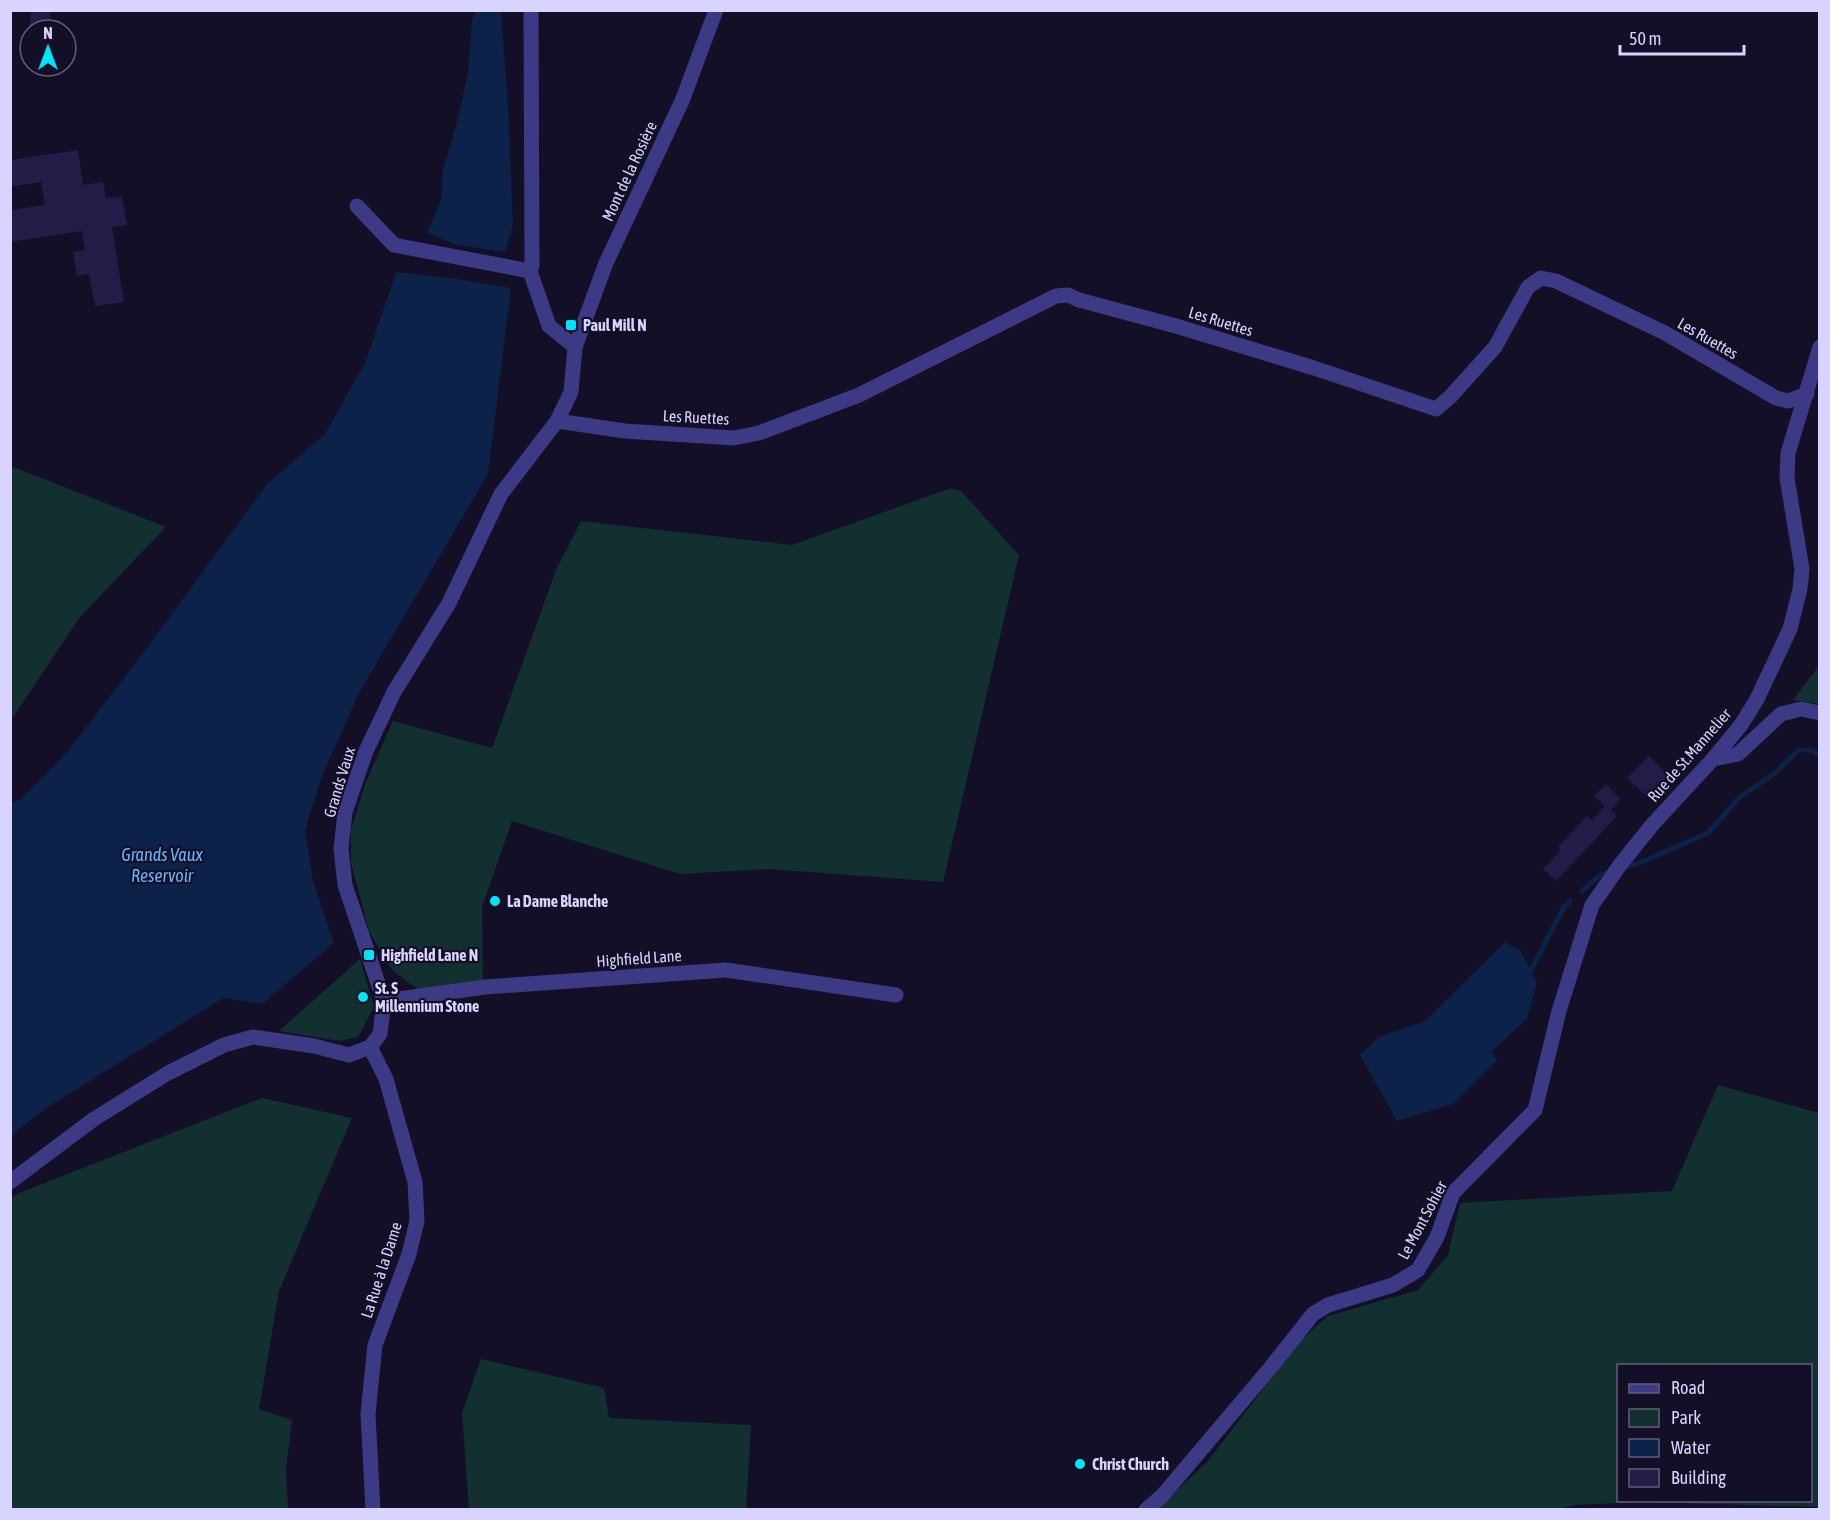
<svg xmlns="http://www.w3.org/2000/svg" width="1830" height="1520" viewBox="0 0 1830 1520" font-family="'Asap Condensed',sans-serif">
<rect width="100%" height="100%" fill="#130f26"/>
<g fill="#12302f" fill-rule="evenodd">
<polygon points="11,466 166,527 80,617 11,720"/>
<polygon points="951,488 962,492 1019,555 943,882 769,869 680,874 512,821 482,907 483,980 417,989 392,970 369,931 351,863 351,829 366,782 393,721 492,748 556,570 581,521 792,545"/>
<polygon points="1819,666 1819,704 1793,700"/>
<polygon points="360,959 374,1007 358,1037 340,1041 279,1031"/>
<path d="M1718,1085l101,28v394l-175,-5 -68,3 -23,5h-397l52,-49 92,-120 28,-25 90,-26 30,-35 12,-52 212,-12zM1618,1366h192v134h-192z"/>
<polygon points="262,1098 352,1118 279,1291 259,1409 292,1420 286,1469 288,1509 11,1509 11,1198 19,1193"/>
<polygon points="481,1359 604,1388 609,1418 751,1425 746,1509 469,1509 462,1413"/>
</g>
<g fill="#0c2248">
<polygon points="476,11 501,11 508,105 513,225 505,252 457,245 427,233 441,200 443,169 457,123 468,71 472,19"/>
<polygon points="396,272 458,279 511,288 488,474 359,693 322,776 305,830 313,881 334,943 262,1004 223,998 45,1109 11,1136 11,803 21,799 68,751 152,641 267,484 325,434 366,361"/>
<polygon points="1505,942 1520,950 1537,982 1527,1019 1491,1052 1497,1060 1453,1104 1397,1121 1360,1055 1379,1037 1425,1021"/>
</g>
<g fill="none" stroke-linecap="round" stroke-linejoin="round">
<g stroke="#0c2248" stroke-width="5">
<polyline points="1627,867 1644,861 1708,833 1739,798 1775,773 1799,750 1812,750 1820,756"/>
<polyline points="1582,891 1599,876 1610,872"/>
<polyline points="1531,970 1564,907 1570,901"/>
</g>
</g>
<g fill="#241b47">
<polygon points="31,10 51,10 49,30 29,30"/>
<polygon points="28,33 30,33 30,55 26,54"/>
<polygon points="78,150 83,185 103,182 106,198 122,196 127,225 112,227 124,302 95,306 89,274 77,276 73,252 85,250 82,231 10,242 10,210 45,205 41,182 10,187 10,160"/>
<polygon points="1649,756 1669,776 1648,798 1627,778"/>
<polygon points="1606,784 1621,799 1611,810 1617,816 1556,881 1543,869 1561,850 1558,847 1587,816 1592,820 1605,806 1594,796"/>
</g>
<g fill="none" stroke-linecap="round" stroke-linejoin="round">
<g stroke="#3d3a85" stroke-width="15">
<polyline points="357,206 394,245 530,271 549,326 575,347"/>
<polyline points="530,271 532,266 531,10"/>
<polyline points="557,421 625,431 734,438 759,433 859,395 1056,296 1068,295 1079,300 1176,326 1314,368 1436,409 1450,397 1495,347 1528,287 1541,278 1556,281 1665,333 1776,398 1788,401 1807,394"/>
<polyline points="1713,759 1738,754 1781,714 1801,709 1820,713"/>
<polyline points="384,1001 485,987 726,970 896,995"/>
<polyline points="370,1047 386,1079 415,1182 417,1221 409,1254 375,1345 368,1414 373,1510"/>
<polyline points="10,1182 94,1119 168,1073 224,1045 253,1037 314,1046 349,1055 370,1047 380,1034 384,1001 345,885 341,849 345,812 366,751 394,692 449,603 501,494 557,421 571,392 575,347 606,263 682,101 716,10"/>
<polyline points="1146,1510 1162,1496 1271,1367 1313,1314 1328,1305 1393,1285 1418,1270 1437,1237 1453,1193 1535,1110 1559,1011 1592,905 1620,865 1652,825 1713,759 1741,725 1757,699 1790,629 1800,589 1802,569 1787,478 1788,453 1820,347"/>
</g>
</g>
<g fill="#00e5ff" stroke="#130f26" stroke-width="2">
<rect x="565" y="319" width="12" height="12" rx="3"/>
<circle cx="495" cy="901" r="6"/>
<rect x="363" y="949" width="12" height="12" rx="3"/>
<circle cx="363" cy="997" r="6"/>
<circle cx="1080" cy="1464" r="6"/>
</g>
<g text-anchor="middle" stroke-width="4.5" stroke-linejoin="round" paint-order="stroke">
<g font-size="16" fill="#d9d4ff" stroke="#130f26">
<text transform="translate(629 171) rotate(-65)" y="6">Mont de la Rosière</text>
<text transform="translate(1221 321) rotate(17)" y="6">Les Ruettes</text>
<text transform="translate(1708 338) rotate(30)" y="6">Les Ruettes</text>
<text transform="translate(696 417) rotate(3)" y="6">Les Ruettes</text>
<text transform="translate(1689 755) rotate(-49)" y="6">Rue de St.Mannelier</text>
<text transform="translate(339 782) rotate(-73)" y="6">Grands Vaux</text>
<text transform="translate(639 958) rotate(-4)" y="6">Highfield Lane</text>
<text transform="translate(1422 1220) rotate(-62)" y="6">Le Mont Sohier</text>
<text transform="translate(381 1270) rotate(-72)" y="6">La Rue à la Dame</text>
</g>
<g font-size="16" font-weight="bold" fill="#d9d4ff" stroke="#130f26" text-anchor="start">
<text x="583" y="331">Paul Mill N</text>
<text x="507" y="907">La Dame Blanche</text>
<text x="381" y="961">Highfield Lane N</text>
<text x="375" y="994">St. S<tspan x="375" dy="18">Millennium Stone</tspan></text>
<text x="1092" y="1470">Christ Church</text>
</g>
<g font-size="18" font-style="italic" fill="#62b6ff" stroke="#130f26">
<text x="162" y="861">Grands Vaux<tspan x="162" dy="21">Reservoir</tspan></text>
</g>
</g>
<rect width="1830" height="1520" fill="none" stroke="#d9d4ff" stroke-width="24"/>
<rect x="1617" y="1364" width="195" height="138" fill="#130f26" stroke="#625e7d" stroke-width="1.5"/>
<rect x="1629" y="1384" width="30" height="9" fill="#3d3a85" stroke="#625e7d" stroke-width="1.5"/>
<text x="1671" y="1394" font-size="18" fill="#d9d4ff">Road</text>
<rect x="1629" y="1409" width="30" height="18" fill="#12302f" stroke="#625e7d" stroke-width="1.5"/>
<text x="1671" y="1424" font-size="18" fill="#d9d4ff">Park</text>
<rect x="1629" y="1439" width="30" height="18" fill="#0c2248" stroke="#625e7d" stroke-width="1.5"/>
<text x="1671" y="1454" font-size="18" fill="#d9d4ff">Water</text>
<rect x="1629" y="1469" width="30" height="18" fill="#241b47" stroke="#625e7d" stroke-width="1.5"/>
<text x="1671" y="1484" font-size="18" fill="#d9d4ff">Building</text>
<g transform="translate(48 48)"><circle r="28" fill="#130f26" stroke="#625e7d" stroke-width="1.5"/>
<path d="M0-4.5L10 22L0 15L-10 22Z" fill="#00e5ff"/>
<text y="-9" font-size="16" font-weight="bold" text-anchor="middle" fill="#d9d4ff">N</text>
</g>
<path d="M1620 45v9h124v-9" fill="none" stroke="#d9d4ff" stroke-width="3"/>
<text x="1629" y="45" font-size="18" fill="#d9d4ff" stroke="#130f26" stroke-width="4.5" paint-order="stroke">50 m</text>
</svg>
